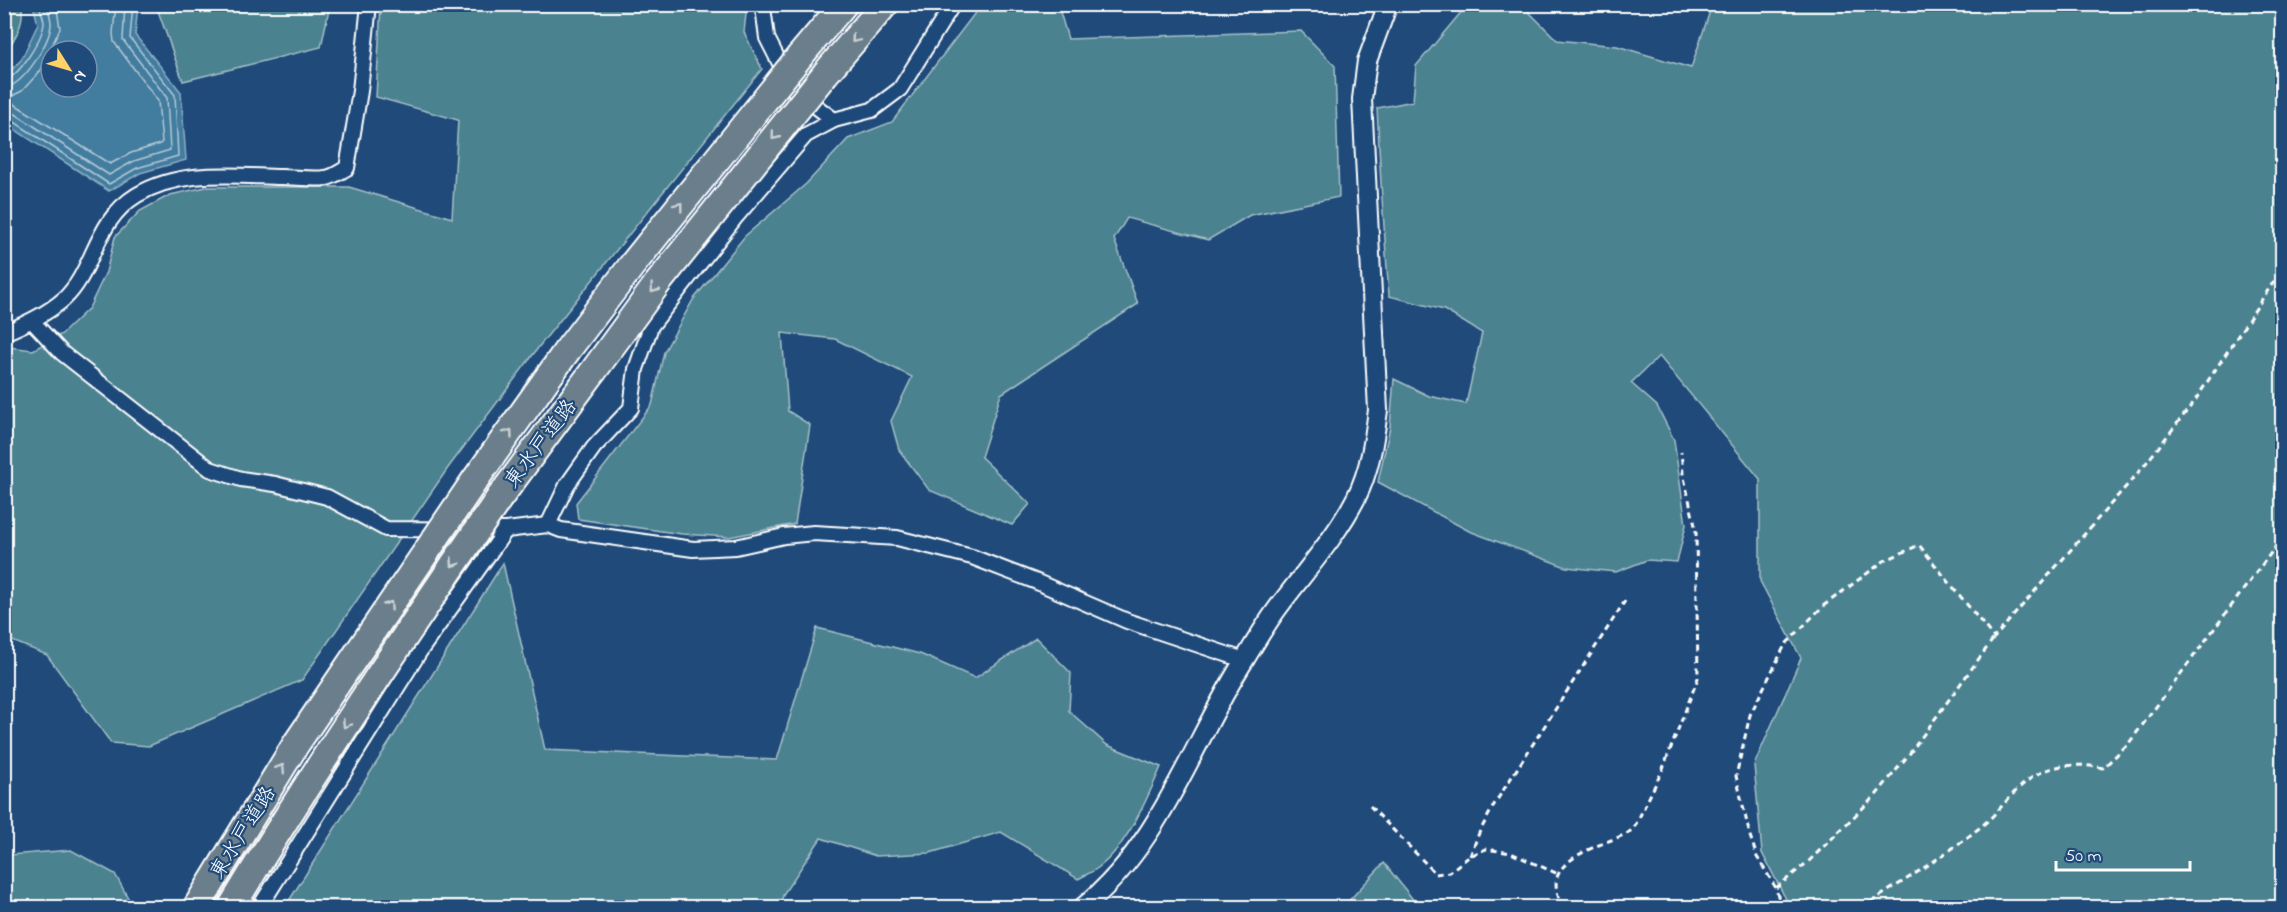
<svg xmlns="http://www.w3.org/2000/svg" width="2287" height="912" viewBox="0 0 2287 912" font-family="'Indie Flower','Klee One',sans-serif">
<rect width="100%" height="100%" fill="#1f4a7a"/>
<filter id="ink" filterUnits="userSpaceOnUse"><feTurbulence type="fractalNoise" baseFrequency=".0167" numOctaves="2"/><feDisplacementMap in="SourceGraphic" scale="12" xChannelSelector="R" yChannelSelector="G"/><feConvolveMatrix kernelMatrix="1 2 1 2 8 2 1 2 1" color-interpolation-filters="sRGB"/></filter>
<g filter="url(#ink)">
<g fill="#4c8290" stroke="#a6c0c8" stroke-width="1.5">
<path d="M5,4l17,1c2,20 -6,32 -17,48z"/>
<polygon points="1468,4 1522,5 1557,40 1617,46 1691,68 1712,5 2282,5 2282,907 1790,907 1762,853 1754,765 1801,658 1760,581 1760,479 1659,356 1631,383 1657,406 1674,440 1686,525 1677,562 1647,560 1616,572 1566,567 1469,531 1378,482 1390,427 1394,379 1429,396 1466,404 1482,333 1444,310 1389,296 1381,184 1377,108 1413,101 1416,66"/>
<polygon points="156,5 156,4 330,5 321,47 183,81"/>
<polygon points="381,5 747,5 744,32 762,69 541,344 448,468 302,680 149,746 111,743 47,655 5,638 4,348 9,347 33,350 62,334 89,308 106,272 115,237 140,211 170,195 206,187 349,187 452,218 458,120 376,97"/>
<polygon points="981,5 1058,5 1068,39 1301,31 1335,66 1339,197 1250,215 1208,240 1127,218 1114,239 1138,304 1001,394 981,457 1030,504 1012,525 929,490 899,450 891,421 912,377 835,339 782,333 788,411 810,425 795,524 729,537 682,534 578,519 576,503 652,405 664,352 693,300 745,236 806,184 848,139 892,122"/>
<path d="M503,563l42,187 232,10 40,-132 103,26 55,24 61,-40 35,35 -2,38 38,34 54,22c-14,32 -34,79 -62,100 -6,5 -14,8 -21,12l-77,-47 -71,21 -54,3 -55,-18 -37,55 -5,14h-494z"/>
<polygon points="5,845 10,855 71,850 115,874 133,907 5,907"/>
<polygon points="1384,863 1419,907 1343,907"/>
</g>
<path fill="#437b9e" stroke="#8eb0c5" stroke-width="1.5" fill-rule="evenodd" d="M33,5h105l-3,30 46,57 5,68 -46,13 -31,18 -104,-68v-47l16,-16 17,-36zM51,51h36v36h-36z"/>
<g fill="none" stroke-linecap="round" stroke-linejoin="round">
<g stroke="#b4cad8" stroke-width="1.5">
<polyline points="56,4 60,28 41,70 22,91 10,97 8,100 110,164 131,153 160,144 162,142 158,101 114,42 113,33 116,4"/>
<path d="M4,80c15,-2 39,-43 40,-57 0,-6 -4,-13 -5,-19"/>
<path d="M4,88c20,-2 47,-47 47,-64 0,-7 -3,-14 -4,-20"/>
<polyline points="4,111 14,113 109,175 134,161 170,150 167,98 123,40 125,4"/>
<polyline points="4,118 10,119 109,184 137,168 178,156 175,95 130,38 133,4"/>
</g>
<defs>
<g id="minor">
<polyline points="765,4 763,7 767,38 793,89 834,120"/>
<polyline points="32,321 62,353 210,469 241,479 275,484 327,497 386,529 506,530 548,525 561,530 693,549 736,547 784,536 814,533 897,538 972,557 1037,582 1127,621 1244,660"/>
<path d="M4,333c21,-9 43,-19 60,-34 31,-29 30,-78 73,-104 44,-26 95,-19 144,-18 14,0 31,3 45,1 7,-1 15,-7 21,-10l13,-77 9,-87"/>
<polyline points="548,525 567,485 594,447 631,408 636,369 651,326 735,218 806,135 834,120 872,110 900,89 953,4"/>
<polyline points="259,908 420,651 506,530"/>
</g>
<path id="tertiary" d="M1082,908c80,-64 110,-166 163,-249 11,-18 22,-37 35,-54 26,-35 56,-68 76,-107 14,-28 18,-57 22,-88l-16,-311 5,-38 21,-57"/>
<g id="motorway">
<polyline points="800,56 844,4"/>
<polyline points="825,74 885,4"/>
<polyline points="475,480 566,352"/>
<polyline points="500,497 592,373"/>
</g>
</defs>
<use href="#minor" stroke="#fff" stroke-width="18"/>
<use href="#tertiary" stroke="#fff" stroke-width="22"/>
<use href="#motorway" stroke="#fff" stroke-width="30"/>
<g stroke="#fff" stroke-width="3" stroke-dasharray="6 4.5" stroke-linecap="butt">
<polyline points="1370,806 1436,874 1449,872 1470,856 1486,849 1511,853 1558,874"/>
<polyline points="1470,856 1479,833 1495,803 1625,601"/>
<polyline points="1776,888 1809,861 1877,794 1910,753 1994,638"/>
<path d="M1562,908c-3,-10 -9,-23 -4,-33 8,-21 51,-33 70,-42l6,-5 28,-57 36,-93 -2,-148 -13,-57 -2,-21"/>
<polyline points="1781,908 1776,888 1757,857 1750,836 1736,776 1750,715 1785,645 1823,606 1884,561 1919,545 1994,638 2143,467 2194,402 2282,269"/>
<path d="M1862,908c41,-27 83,-52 121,-83 19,-16 34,-41 57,-52 19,-10 43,-9 63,-5l26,-25 153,-205"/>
</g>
<use href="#minor" stroke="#1f4a7a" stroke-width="14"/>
<use href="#tertiary" stroke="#1f4a7a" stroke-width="18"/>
<use href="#motorway" stroke="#6b7e8b" stroke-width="26"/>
<defs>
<g id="motorway-bridge">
<polyline points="566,352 633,264 800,56"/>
<polyline points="592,373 657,284 825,74"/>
<polyline points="196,908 296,744 475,480"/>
<path d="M231,908c85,-141 176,-276 269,-411"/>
</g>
</defs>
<use href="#motorway-bridge" stroke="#fff" stroke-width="30" stroke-linecap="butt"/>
<use href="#motorway-bridge" stroke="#6b7e8b" stroke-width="26"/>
</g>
<defs><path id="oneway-chevron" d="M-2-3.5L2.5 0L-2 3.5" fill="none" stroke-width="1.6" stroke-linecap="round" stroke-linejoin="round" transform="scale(1.5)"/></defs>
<g stroke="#cbd2d6">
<use href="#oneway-chevron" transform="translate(855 39) rotate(131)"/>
<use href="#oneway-chevron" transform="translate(775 136) rotate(129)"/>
<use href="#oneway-chevron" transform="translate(679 206) rotate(-52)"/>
<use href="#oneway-chevron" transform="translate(654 289) rotate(127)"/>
<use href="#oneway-chevron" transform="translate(509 433) rotate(-54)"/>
<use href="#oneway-chevron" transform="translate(454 563) rotate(125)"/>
<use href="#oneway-chevron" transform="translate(389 605) rotate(-56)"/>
<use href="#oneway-chevron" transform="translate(346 724) rotate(123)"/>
<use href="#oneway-chevron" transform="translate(281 768) rotate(-58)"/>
</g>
</g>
<g text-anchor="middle" stroke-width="4.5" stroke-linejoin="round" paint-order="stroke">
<g font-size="21" fill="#fff" stroke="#1f4a7a">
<text transform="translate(540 443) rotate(-53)" y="7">東水戸道路</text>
<text transform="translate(242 832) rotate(-58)" y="7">東水戸道路</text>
</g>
</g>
<rect width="2287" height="912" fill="none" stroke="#1f4a7a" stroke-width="24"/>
<rect x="12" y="12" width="2263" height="888" fill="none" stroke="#fff" stroke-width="2" filter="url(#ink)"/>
<g transform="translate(69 69) rotate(127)"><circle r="28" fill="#1f4a7a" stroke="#7992af" stroke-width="1.5"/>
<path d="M0-4.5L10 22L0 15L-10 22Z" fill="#ffd166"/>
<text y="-9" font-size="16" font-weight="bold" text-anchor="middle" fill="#ffffff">N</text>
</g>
<path d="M2056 861v9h134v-9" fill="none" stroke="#ffffff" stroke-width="3"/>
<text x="2065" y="861" font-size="18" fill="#ffffff" stroke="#1f4a7a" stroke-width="4.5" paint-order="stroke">50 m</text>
</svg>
